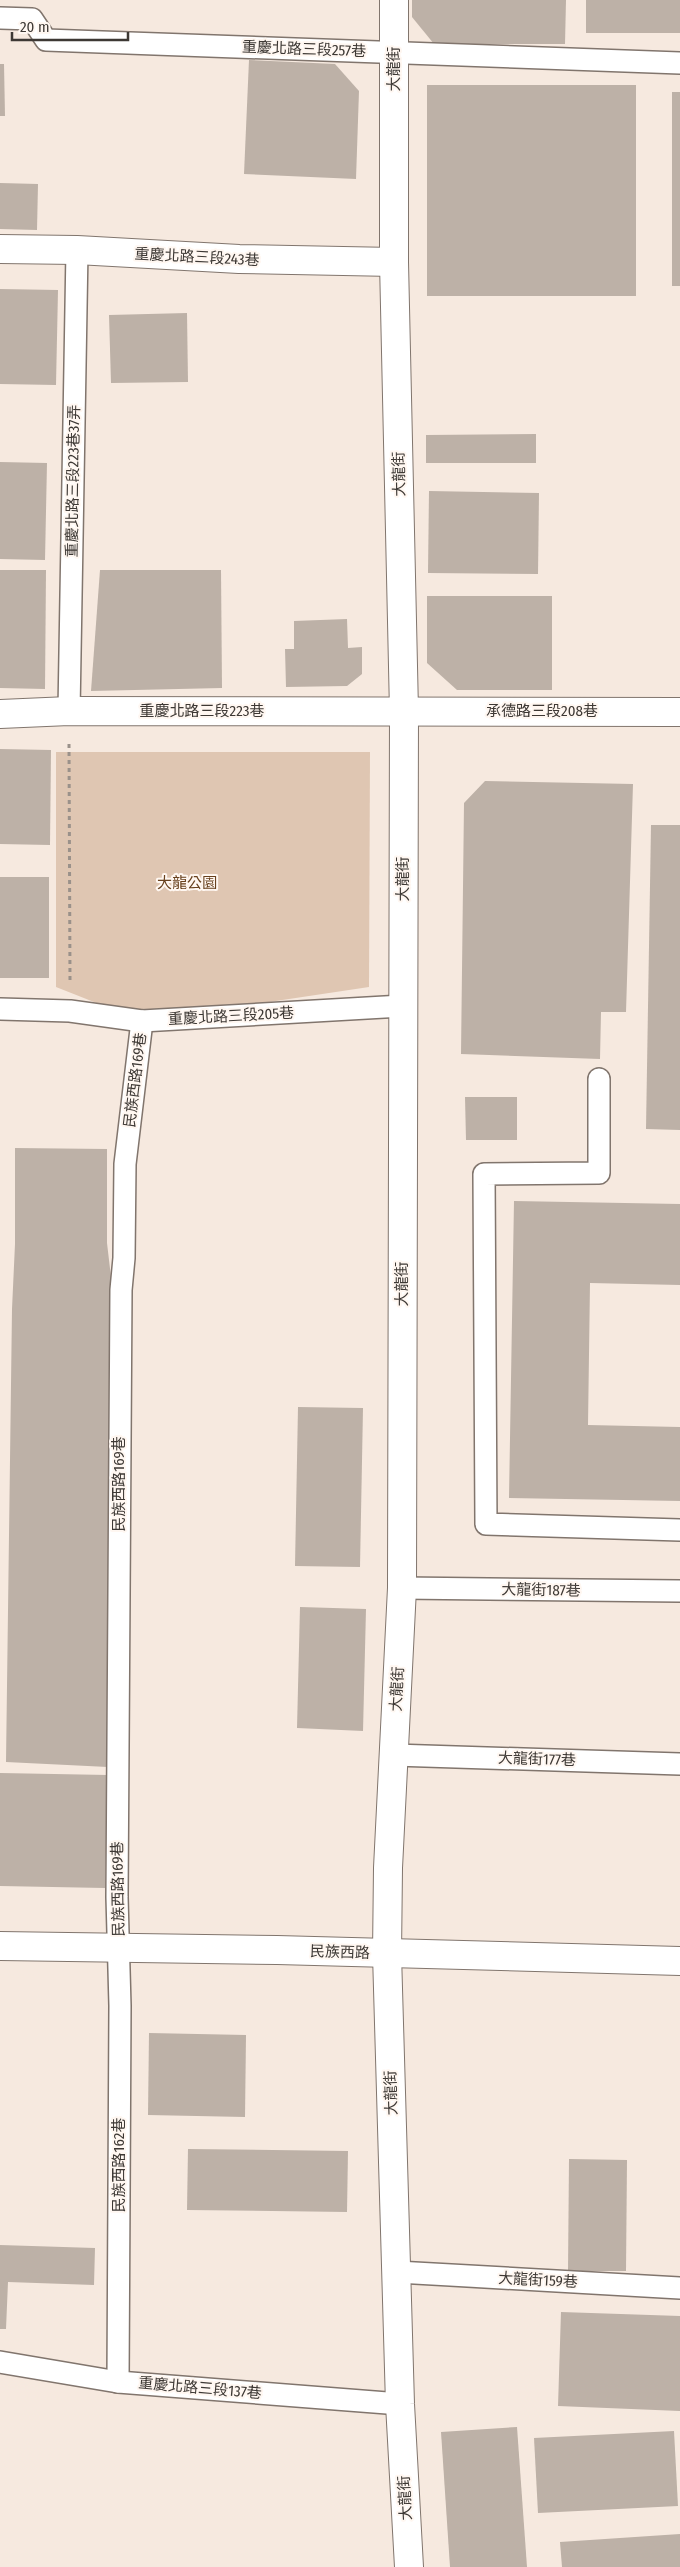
<svg xmlns="http://www.w3.org/2000/svg" width="680" height="2567" viewBox="0 0 680 2567" font-family="'Fira Sans Condensed','Noto Sans TC',sans-serif">
<rect width="100%" height="100%" fill="#f6e9df"/>
<polygon fill="#dfc6b2" points="56,752 370,752 369,987 142,1021 56,987"/>
<g fill="#bdb1a7">
<polygon points="412,0 566,0 565,44 434,44 412,17"/>
<rect x="586" y="0" width="94" height="33"/>
<polygon points="249,60 335,64 359,91 356,179 244,174"/>
<polygon points="0,64 4,64 5,116 0,116"/>
<rect x="427" y="85" width="209" height="211"/>
<rect x="672" y="92" width="8" height="194"/>
<polygon points="0,183 38,184 37,230 0,229"/>
<polygon points="0,289 58,290 56,385 0,384"/>
<polygon points="187,313 188,382 111,383 109,315"/>
<polygon points="536,434 536,463 426,463 426,435"/>
<polygon points="0,462 47,463 45,560 0,559"/>
<polygon points="429,491 539,493 538,574 428,573"/>
<polygon points="0,570 46,570 45,689 0,688"/>
<polygon points="100,570 221,570 222,688 91,691"/>
<polygon points="427,596 552,596 552,690 457,690 427,663"/>
<polygon points="347,619 348,648 362,647 362,674 347,686 286,687 285,649 294,649 294,621"/>
<polygon points="0,749 51,750 50,845 0,844"/>
<polygon points="485,781 633,784 626,1012 601,1012 600,1059 461,1054 464,803"/>
<polygon points="651,825 680,825 680,1130 646,1129"/>
<rect x="0" y="877" width="49" height="101"/>
<polygon points="465,1097 517,1097 517,1140 466,1140"/>
<polygon points="15,1148 107,1149 107,1243 115,1311 108,1767 6,1762 12,1309 15,1244"/>
<polygon points="514,1201 680,1204 680,1285 590,1283 588,1425 680,1427 680,1501 509,1498"/>
<polygon points="298,1407 363,1408 360,1567 295,1566"/>
<polygon points="300,1607 366,1609 363,1731 297,1728"/>
<polygon points="0,1773 108,1775 105,1888 0,1886"/>
<polygon points="149,2033 246,2035 245,2117 148,2115"/>
<polygon points="188,2149 348,2151 347,2212 187,2210"/>
<polygon points="569,2159 627,2160 626,2271 568,2271"/>
<polygon points="0,2245 95,2248 94,2285 8,2282 6,2329 0,2329"/>
<polygon points="561,2312 680,2316 680,2411 558,2406"/>
<polygon points="517,2427 527,2567 450,2567 441,2432"/>
<polygon points="674,2431 678,2506 538,2513 534,2438"/>
<polygon points="680,2534 680,2567 562,2567 560,2542"/>
</g>
<g fill="none" stroke-linecap="round" stroke-linejoin="round">
<defs>
<g id="lane">
<polyline points="0,18 32,19 46,40 680,63"/>
<polyline points="69,711 77,250"/>
<polyline points="0,1009 70,1011 142,1021 402,1006"/>
<polyline points="599,1079 599,1173 484,1174 486,1524 680,1530"/>
<polyline points="402,1588 680,1591"/>
<polyline points="394,1755 680,1764"/>
<polyline points="397,2272 680,2288"/>
<polyline points="0,2362 118,2382 400,2404"/>
<polyline points="118,2382 120,2006 117,1897 121,1290 124,1258 125,1164 142,1021"/>
</g>
<g id="street">
<polyline points="394,0 394,262 404,711 402,1588 388,1868 387,1954 400,2404 409,2567"/>
<polyline points="0,249 77,250 239,259 394,262"/>
<polyline points="0,714 69,711 680,712"/>
</g>
<polyline id="secondary" points="0,1946 277,1950 680,1961"/>
</defs>
<use href="#lane" stroke="#81756d" stroke-width="24"/>
<use href="#street" stroke="#81756d" stroke-width="30"/>
<use href="#secondary" stroke="#81756d" stroke-width="30"/>
<polyline stroke="#9a918a" stroke-width="3" stroke-dasharray="4 4" stroke-linecap="butt" points="69,744 70,980"/>
<use href="#lane" stroke="#fff" stroke-width="21"/>
<use href="#street" stroke="#fff" stroke-width="28"/>
<use href="#secondary" stroke="#fff" stroke-width="28"/>
</g>
<g text-anchor="middle" stroke-width="4" stroke-linejoin="round" paint-order="stroke">
<g font-size="15" fill="#3d3834" stroke="#fff7f1">
<text transform="translate(304 49) rotate(2)" y="5">重慶北路三段257巷</text>
<text transform="translate(394 69) rotate(-90)" y="5">大龍街</text>
<text transform="translate(197 257) rotate(3)" y="5">重慶北路三段243巷</text>
<text transform="translate(399 474) rotate(-91)" y="5">大龍街</text>
<text transform="translate(73 481) rotate(-89)" y="5">重慶北路三段223巷37弄</text>
<text x="202" y="716">重慶北路三段223巷</text>
<text x="542" y="716">承德路三段208巷</text>
<text transform="translate(403 879) rotate(-90)" y="5">大龍街</text>
<text transform="translate(231 1016) rotate(-3)" y="5">重慶北路三段205巷</text>
<text transform="translate(135 1080) rotate(-83)" y="5">民族西路169巷</text>
<text transform="translate(402 1284) rotate(-90)" y="5">大龍街</text>
<text transform="translate(119 1484) rotate(-90)" y="5">民族西路169巷</text>
<text transform="translate(541 1590) rotate(1)" y="5">大龍街187巷</text>
<text transform="translate(397 1689) rotate(-87)" y="5">大龍街</text>
<text transform="translate(537 1759) rotate(2)" y="5">大龍街177巷</text>
<text transform="translate(118 1889) rotate(-91)" y="5">民族西路169巷</text>
<text transform="translate(340 1952) rotate(2)" y="5">民族西路</text>
<text transform="translate(391 2093) rotate(-92)" y="5">大龍街</text>
<text transform="translate(119 2165) rotate(-90)" y="5">民族西路162巷</text>
<text transform="translate(538 2280) rotate(3)" y="5">大龍街159巷</text>
<text transform="translate(200 2388) rotate(5)" y="5">重慶北路三段137巷</text>
<text transform="translate(405 2498) rotate(-93)" y="5">大龍街</text>
</g>
<g font-size="15" fill="#68411e" stroke="#fff7f1">
<text x="187" y="888">大龍公園</text>
</g>
</g>
<path d="M12 32v8h116v-8" fill="none" stroke="#3d3834" stroke-width="2.5"/>
<text x="20" y="32" font-size="15" fill="#3d3834" stroke="#fff7f1" stroke-width="4" paint-order="stroke">20 m</text>
</svg>
